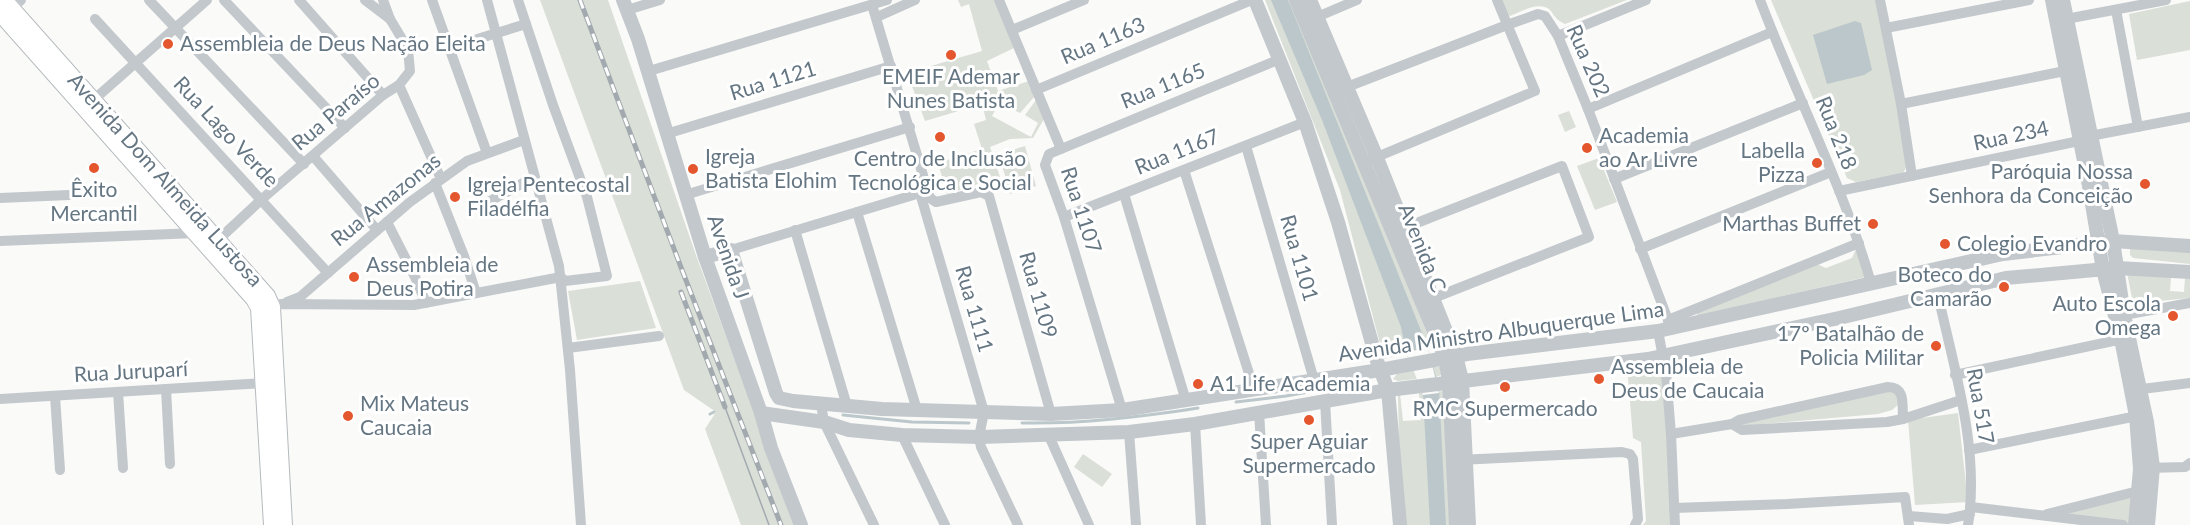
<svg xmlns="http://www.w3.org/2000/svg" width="2190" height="525" viewBox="0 0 2190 525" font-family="Lato,sans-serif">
<rect width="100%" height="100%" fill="#fafaf8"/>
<g fill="#dadfd7" fill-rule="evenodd">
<polygon points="540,0 608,0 697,258 796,525 741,525 705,429 716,412 684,390"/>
<polygon points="958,0 994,0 1014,48 987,61 998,91 1029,81 1035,96 1020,113 999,103 992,116 1031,137 1038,123 1025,115 1036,100 1044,119 1033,138 1010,139 990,147 1000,177 947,194 938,163 982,149 974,124 986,120 982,104 925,121 907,73 982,51 969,4 961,7"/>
<polygon points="1265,0 1299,0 1432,347 1384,359 1340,190"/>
<path d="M1501,0h126l-62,24c-7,-3 -10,-7 -14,-13 -10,-11 -29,0 -41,5l-3,-2z"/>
<polygon points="1771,0 1878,0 1896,88 1906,168 1903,173 1856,182 1847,178"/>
<polygon points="2190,1 2190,50 2137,60 2129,14"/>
<polygon points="1569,111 1576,127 1565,132 1558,115"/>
<polygon points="1025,146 1036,186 1010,194 999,154"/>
<polygon points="1599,158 1617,202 1595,210 1577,166"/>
<polygon points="2130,248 2190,248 2190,264 2133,258 2130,255"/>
<polygon points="1859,250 1866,277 1697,316 1697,312 1817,264 1826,268 1852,258 1855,251"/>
<path d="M2127,273l63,2v23l-40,4 -16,6zM2171,278h14l-1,14 -14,-1z"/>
<polygon points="640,281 656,328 577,340 568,291"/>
<polygon points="1659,361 1665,369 1674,525 1643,525 1646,521 1641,442 1633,438 1627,366"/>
<polygon points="1436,366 1440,367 1441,375 1436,377 1398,381 1393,379 1397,374"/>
<polygon points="1894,388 1899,404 1892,410 1878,414 1729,427"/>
<path d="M1445,391l8,134h-47l-7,-84 -1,-45 3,-3zM1419,393l2,27 -18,1 -3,-27z"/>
<polygon points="1958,413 1968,502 1915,505 1908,420"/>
<polygon points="1083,454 1112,474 1102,487 1074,467"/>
<polygon points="2133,497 2133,522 2128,524 2040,512"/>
</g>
<g fill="#bbc7cb">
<polygon points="1271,0 1288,0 1428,348 1439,388 1446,525 1430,525 1423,395 1406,352 1401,327 1322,120"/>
<polygon points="1855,21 1861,23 1872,70 1864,75 1827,84 1813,35"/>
</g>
<polygon fill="#fafaf8" points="1428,348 1439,393 1423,395 1406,352"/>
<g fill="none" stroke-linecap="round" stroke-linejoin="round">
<g stroke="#bbc7cb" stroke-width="3">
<polyline points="1236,402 1286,396 1342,386"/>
<polyline points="710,414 714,412"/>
<polyline points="843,415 912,422 969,423"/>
<path d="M1022,423c60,1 117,-6 176,-15"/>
</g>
<defs>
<g id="primary">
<polyline points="4,0 267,296 272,307 284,525"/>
<polyline points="0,13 254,299 259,308 272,525"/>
</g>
</defs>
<use href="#primary" stroke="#b5babe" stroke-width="18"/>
<g stroke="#c3c8cc" stroke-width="10">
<polyline points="149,0 304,164"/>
<polyline points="224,0 345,128"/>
<polyline points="299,0 383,95"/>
<polyline points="365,0 390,19"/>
<polyline points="383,0 390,19 408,49 410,71 399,85 441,179"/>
<polyline points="432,0 487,153"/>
<polyline points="487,0 559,266 570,370 581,525"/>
<polyline points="999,0 1061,149 1049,154 1045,165 1064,217 1122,410"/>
<path d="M1760,0c36,95 83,185 111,283"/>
<polyline points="1880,0 1901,104 1912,176"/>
<polyline points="872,5 928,192"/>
<polyline points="627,10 660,0"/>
<polyline points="2116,10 2138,127"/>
<polyline points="7,13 21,0"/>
<polyline points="877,17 915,0"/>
<polyline points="1317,17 1357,0"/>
<polyline points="95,19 328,273"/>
<polyline points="2066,19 2166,0"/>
<polyline points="1886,28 2029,0"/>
<polyline points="1012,30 1084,0"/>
<polyline points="1558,36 1646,0"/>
<polyline points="448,48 526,24"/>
<polyline points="649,71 887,0"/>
<polyline points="1347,87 1507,25 1538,14 1545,16 1558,36 1588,109 1668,320 1669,329"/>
<polyline points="1036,90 1252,0"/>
<polyline points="90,103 207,0"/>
<polyline points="1901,104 2065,71"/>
<polyline points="1588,109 1772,32"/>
<polyline points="666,134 891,66"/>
<polyline points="1246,146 1314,380"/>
<polyline points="1061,149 1280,59"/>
<polyline points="313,156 377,230"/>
<polyline points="1372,159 1535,91 1497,0"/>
<polyline points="1184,170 1254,389"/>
<polyline points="1614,179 1803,103"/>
<polyline points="435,183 464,256 476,293"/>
<polyline points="1839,191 2079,141 2090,136 2190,117"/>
<polyline points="920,193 984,412 979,437 981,447 1018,525"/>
<polyline points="1124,194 1186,401"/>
<polyline points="685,195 910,127"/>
<polyline points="0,198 69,195"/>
<polyline points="481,206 534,177"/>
<polyline points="857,212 917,410"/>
<polyline points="1064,217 1305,122"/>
<polyline points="387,222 415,277 426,303"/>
<polyline points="1400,225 1404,228 1562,166 1589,237 1426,301"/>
<polyline points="795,230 847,406"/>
<polyline points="218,240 262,199 383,95 399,85"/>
<polyline points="0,241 196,233"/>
<polyline points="1640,249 1831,172"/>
<polyline points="731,250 920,193 928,192 930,198 936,202 981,192 989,196 1051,414"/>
<path d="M1938,295c16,74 42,154 30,230"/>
<polyline points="287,302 300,297 410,202 467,161 524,140"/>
<polyline points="272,307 281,304 414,305 561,277 565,281 607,276 587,197 553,105 518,0"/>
<polyline points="2124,315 2190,303"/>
<polyline points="1668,320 1859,243"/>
<polyline points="1658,331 1666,373 1671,434 1675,525"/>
<polyline points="568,348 659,336"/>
<polyline points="1955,375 2127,338"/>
<polyline points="166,389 170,464"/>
<polyline points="2134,390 2190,383"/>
<polyline points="118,392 123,468"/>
<polyline points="55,396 60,470"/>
<polyline points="0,399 263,383"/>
<polyline points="1325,401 1332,525"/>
<polyline points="821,404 824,422 874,525"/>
<polyline points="1259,412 1266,525"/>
<polyline points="1195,424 1201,525"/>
<polyline points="1732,424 1742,430 1887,422 1903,419 1961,400"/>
<polyline points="1129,432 1136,525"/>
<path d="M1671,434l61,-10 7,-4 149,-33c18,0 14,18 15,32"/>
<polyline points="902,435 945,525"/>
<polyline points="1049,436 1089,525"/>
<polyline points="1969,450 2142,415"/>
<polyline points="1459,460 1622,452 1630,454 1633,459 1638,519 1635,525"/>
<polyline points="2147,468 2185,467 2190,463"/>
<polyline points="1971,507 2123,525"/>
<polyline points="1674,508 1787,504 1905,497 1909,525"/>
<polyline points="2047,514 2138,491"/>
<polyline points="1909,516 1947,519 1970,514"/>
</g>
<g stroke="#c3c8cc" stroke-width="14">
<polyline points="623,0 638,39 705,257 761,413 771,448 801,525"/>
<polyline points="1255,0 1305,122 1338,222 1377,361 1388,390 1400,525"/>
<polyline points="1296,0 1445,358 1449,381 1456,525"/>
<polyline points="1310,0 1377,158 1456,356 1462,380 1469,525"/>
<polyline points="2052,0 2089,186 2103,270 2121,339 2136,416 2140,469 2135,525"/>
<polyline points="2063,0 2113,241 2124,315 2147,422 2153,467 2148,525"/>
<polyline points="705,257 731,250 776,393 779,398 793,401 882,409 1051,414 1122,410 1380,370 1467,354 1658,331 2003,254 2113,241 2190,246"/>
<polyline points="761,413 824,422 849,430 902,435 979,437 1129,432 1195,424 1388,390 1648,359 1839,318 2006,278 2117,268 2190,272"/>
</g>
<use href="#primary" stroke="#fff" stroke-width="16"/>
<polyline stroke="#a2aab0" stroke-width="1.5" points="725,407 769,525"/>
<defs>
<g id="rail">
<polyline points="580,0 682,270 781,525"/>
<polyline points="681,292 725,407"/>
</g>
</defs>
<use href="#rail" stroke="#a2aab0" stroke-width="5"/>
<use href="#rail" stroke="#fff" stroke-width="3" stroke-dasharray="9" stroke-linecap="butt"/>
</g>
<g fill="#e4572e" stroke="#fff" stroke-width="2">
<circle cx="168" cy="44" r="6"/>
<circle cx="951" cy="55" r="6"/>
<circle cx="940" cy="137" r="6"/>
<circle cx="1587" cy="148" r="6"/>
<circle cx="1817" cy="163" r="6"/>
<circle cx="94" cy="168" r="6"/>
<circle cx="693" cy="169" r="6"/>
<circle cx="2145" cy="184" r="6"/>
<circle cx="455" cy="197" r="6"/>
<circle cx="1873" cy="224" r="6"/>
<circle cx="1945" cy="244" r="6"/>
<circle cx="354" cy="277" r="6"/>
<circle cx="2004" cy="287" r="6"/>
<circle cx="2173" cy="316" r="6"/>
<circle cx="1936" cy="346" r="6"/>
<circle cx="1599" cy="379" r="6"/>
<circle cx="1198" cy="384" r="6"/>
<circle cx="1505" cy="387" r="6"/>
<circle cx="348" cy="416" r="6"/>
<circle cx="1309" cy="420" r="6"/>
</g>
<g text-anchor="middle" stroke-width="6" stroke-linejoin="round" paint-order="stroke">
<g font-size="21" fill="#657683" stroke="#fff">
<text transform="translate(1103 41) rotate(-23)" y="7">Rua 1163</text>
<text transform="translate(1588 61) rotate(66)" y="7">Rua 202</text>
<text transform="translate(773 81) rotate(-17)" y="7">Rua 1121</text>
<text transform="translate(1163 86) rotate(-22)" y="7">Rua 1165</text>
<text transform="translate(336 112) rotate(-40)" y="7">Rua Paraíso</text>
<text transform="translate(226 132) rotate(47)" y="7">Rua Lago Verde</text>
<text transform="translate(1836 133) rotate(68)" y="7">Rua 218</text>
<text transform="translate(2011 136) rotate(-12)" y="7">Rua 234</text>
<text transform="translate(1177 152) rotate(-22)" y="7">Rua 1167</text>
<text transform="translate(165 180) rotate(48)" y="7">Avenida Dom Almeida Lustosa</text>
<text transform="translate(386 200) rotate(-39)" y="7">Rua Amazonas</text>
<text transform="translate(1081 210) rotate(72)" y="7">Rua 1107</text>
<text transform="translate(1422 248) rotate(68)" y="7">Avenida C</text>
<text transform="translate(728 257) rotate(71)" y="7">Avenida J</text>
<text transform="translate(1299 258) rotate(74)" y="7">Rua 1101</text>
<text transform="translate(1038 295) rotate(74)" y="7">Rua 1109</text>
<text transform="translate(974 309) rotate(74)" y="7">Rua 1111</text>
<text transform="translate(1501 332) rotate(-8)" y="7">Avenida Ministro Albuquerque Lima</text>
<text transform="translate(131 372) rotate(-3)" y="7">Rua Juruparí</text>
<text transform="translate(1980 406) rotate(80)" y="7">Rua 517</text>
</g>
<g font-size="21" fill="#657683" stroke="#fff" text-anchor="start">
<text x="180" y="51">Assembleia de Deus Nação Eleita</text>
<text x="951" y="84" text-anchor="middle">EMEIF Ademar<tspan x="951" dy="24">Nunes Batista</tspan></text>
<text x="1599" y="143">Academia<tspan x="1599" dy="24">ao Ar Livre</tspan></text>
<text x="1805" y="158" text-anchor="end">Labella<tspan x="1805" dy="24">Pizza</tspan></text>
<text x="705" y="164">Igreja<tspan x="705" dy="24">Batista Elohim</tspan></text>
<text x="940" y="166" text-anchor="middle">Centro de Inclusão<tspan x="940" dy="24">Tecnológica e Social</tspan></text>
<text x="2133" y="179" text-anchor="end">Paróquia Nossa<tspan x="2133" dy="24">Senhora da Conceição</tspan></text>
<text x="467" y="192">Igreja Pentecostal<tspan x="467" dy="24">Filadélfia</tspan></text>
<text x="94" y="197" text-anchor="middle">Êxito<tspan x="94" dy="24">Mercantil</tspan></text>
<text x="1861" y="231" text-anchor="end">Marthas Buffet</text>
<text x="1957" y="251">Colegio Evandro</text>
<text x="366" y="272">Assembleia de<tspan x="366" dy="24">Deus Potira</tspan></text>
<text x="1992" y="282" text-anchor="end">Boteco do<tspan x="1992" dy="24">Camarão</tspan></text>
<text x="2161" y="311" text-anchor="end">Auto Escola<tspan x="2161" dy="24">Omega</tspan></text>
<text x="1924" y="341" text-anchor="end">17º Batalhão de<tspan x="1924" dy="24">Policia Militar</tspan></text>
<text x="1611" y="374">Assembleia de<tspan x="1611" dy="24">Deus de Caucaia</tspan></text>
<text x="1210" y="391">A1 Life Academia</text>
<text x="360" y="411">Mix Mateus<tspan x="360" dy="24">Caucaia</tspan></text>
<text x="1505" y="416" text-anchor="middle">RMC Supermercado</text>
<text x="1309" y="449" text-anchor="middle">Super Aguiar<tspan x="1309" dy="24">Supermercado</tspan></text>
</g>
</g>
</svg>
